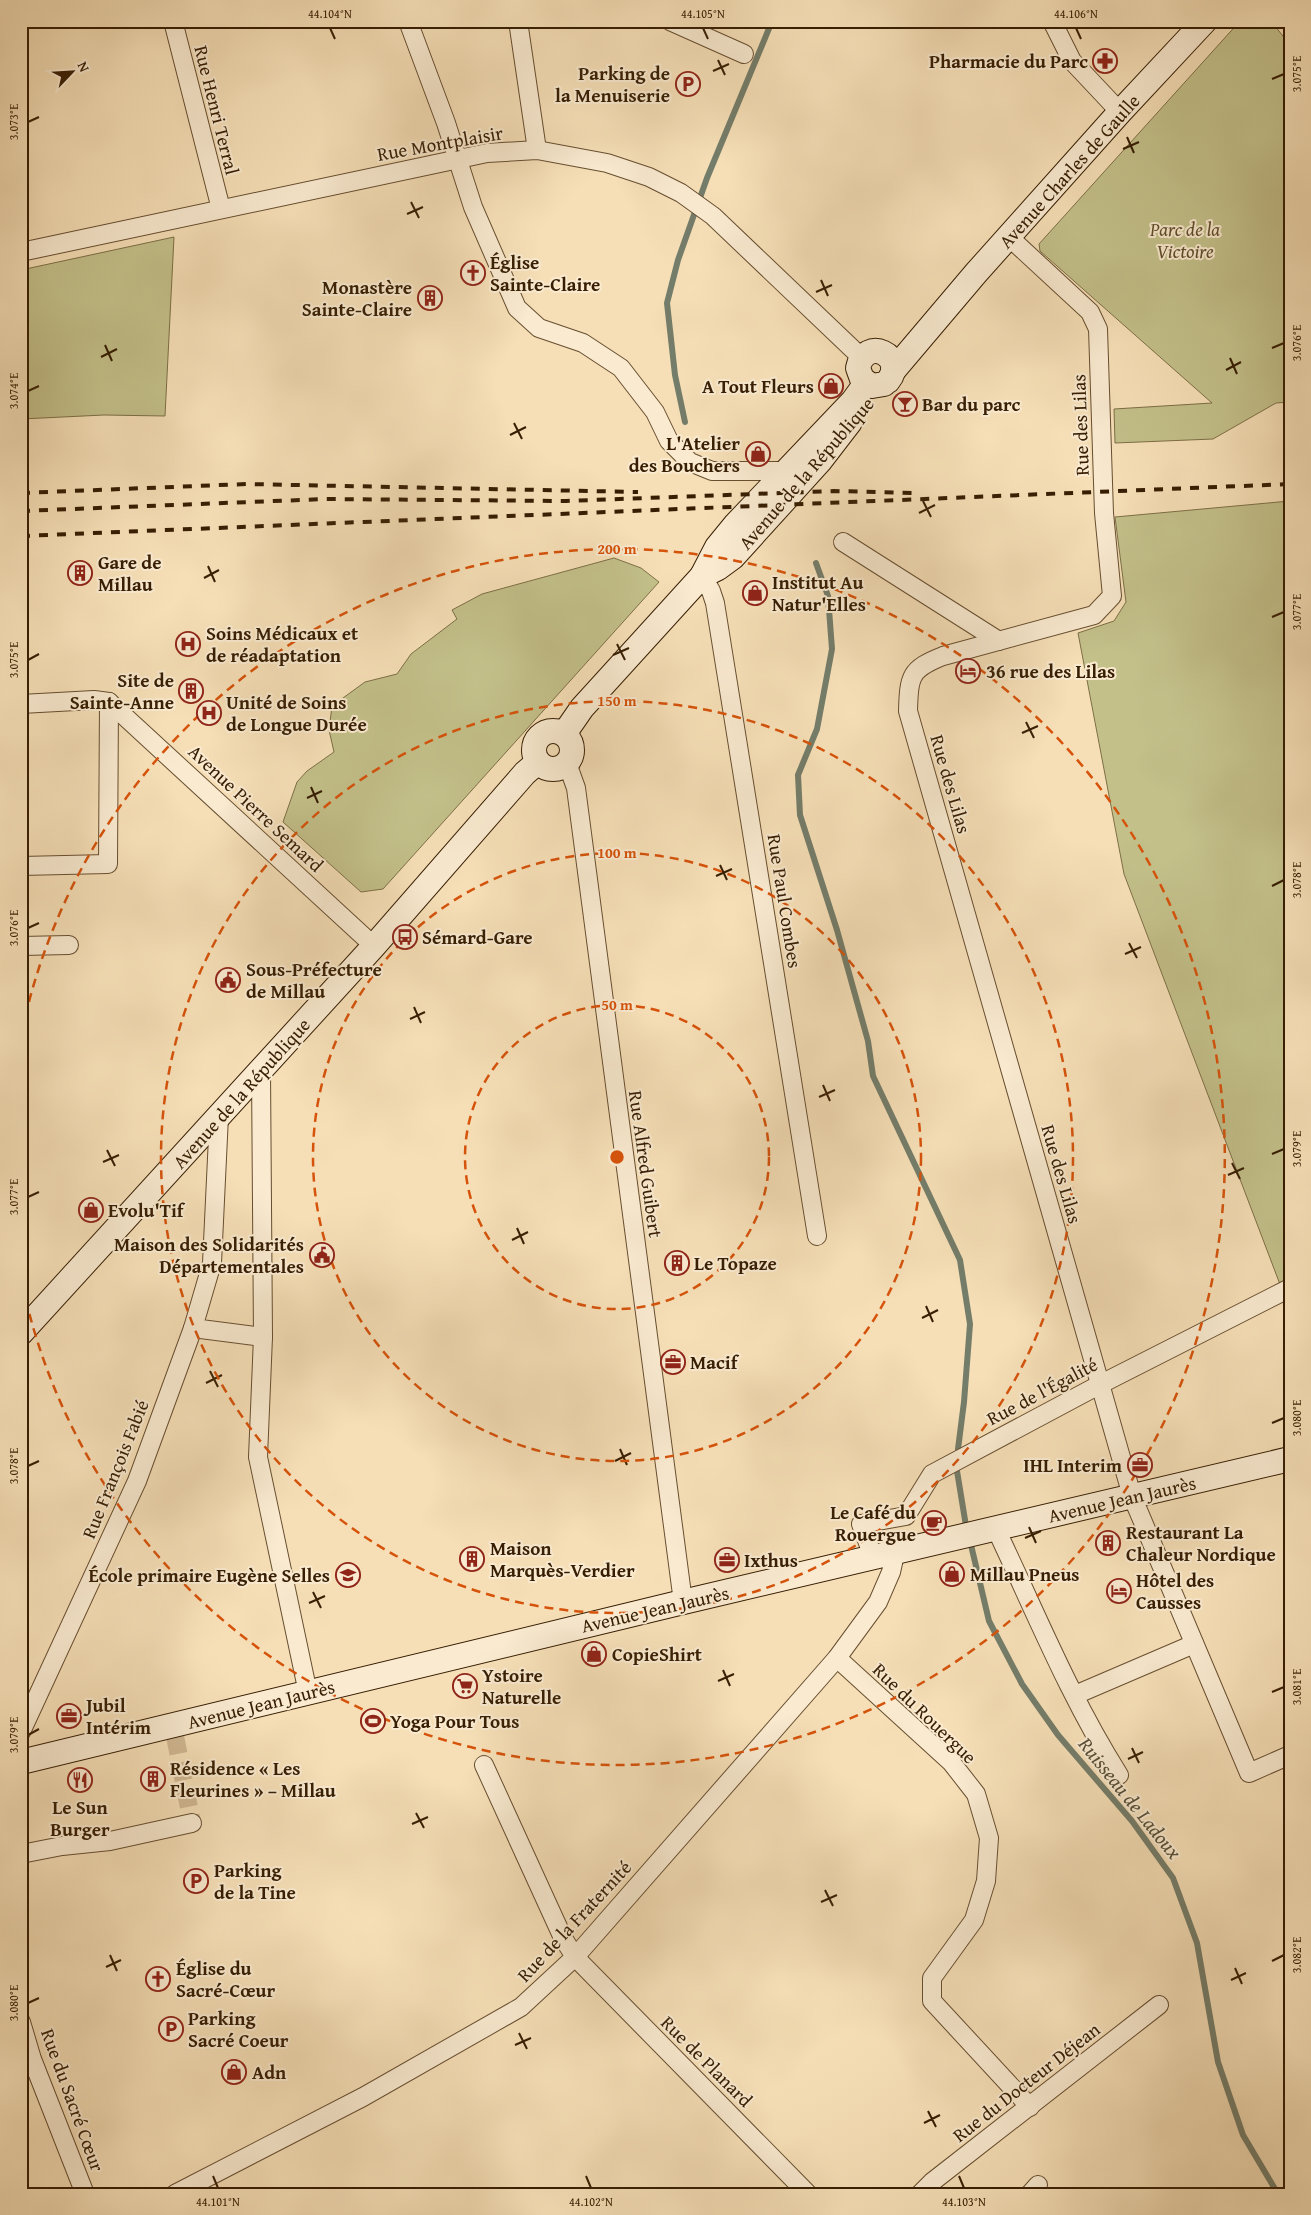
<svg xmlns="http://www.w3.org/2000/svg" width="1311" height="2215" viewBox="0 0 1311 2215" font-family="'Gentium Book Plus',serif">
<rect width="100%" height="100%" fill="#f6dfb7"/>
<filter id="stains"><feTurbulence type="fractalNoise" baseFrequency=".004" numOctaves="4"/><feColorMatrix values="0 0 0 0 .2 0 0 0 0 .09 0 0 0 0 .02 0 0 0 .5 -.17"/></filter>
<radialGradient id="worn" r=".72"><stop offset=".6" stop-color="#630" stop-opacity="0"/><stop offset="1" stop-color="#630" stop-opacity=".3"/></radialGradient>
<g fill="#c3c08a" stroke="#7d6f46">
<polygon points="1240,21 1271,21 1290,45 1290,402 1276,403 1213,439 1115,443 1114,409 1212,403 1040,251 1039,244"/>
<polygon points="174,237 165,416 104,415 21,419 21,270"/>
<polygon points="1290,501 1290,1281 1281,1287 1124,874 1078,633 1114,621 1126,602 1115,517"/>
<polygon points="614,558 641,568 659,582 383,889 361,892 283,822 297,782 307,771 334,752 329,730 332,706 365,682 397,674 411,654 457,619 452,610 482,594"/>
</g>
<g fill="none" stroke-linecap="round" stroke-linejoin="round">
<g stroke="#747d6a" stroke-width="6">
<polyline points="685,422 675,375 667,303 678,260 707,178 770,26 770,21"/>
<polyline points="816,563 828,596 832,649 817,729 798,775 800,815 837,930 868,1041 873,1076 960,1260 970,1324 964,1402 958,1449"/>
<polyline points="957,1471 966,1526"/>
<polyline points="971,1545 989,1621 1022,1684 1058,1735 1132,1821 1173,1878 1197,1943 1218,2062 1243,2135 1278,2194"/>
</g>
<polyline stroke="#d0b893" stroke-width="18" stroke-dasharray="18 9" stroke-linecap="butt" points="175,1736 192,1823"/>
<defs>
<g id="minor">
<polyline points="173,21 221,209"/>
<polyline points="408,21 446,123 473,207 517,308 539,328 583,343 621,368 655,412 669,441 690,462 712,471 785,471"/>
<polyline points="518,21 537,150"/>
<polyline points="670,21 744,54"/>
<polyline points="1052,21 1072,61 1120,112"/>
<path d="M1009,237l81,75 8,17 6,184 8,83 -18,19 -151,41c-33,13 -34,20 -35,55l224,785 117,277 41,-18"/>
<polyline points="21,252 487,153 537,150 607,163 649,177 681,193 713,216 862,358"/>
<polyline points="843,542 999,641"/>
<polyline points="702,576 711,591 715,603 817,1236"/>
<polyline points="109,702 374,946"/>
<polyline points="21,704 94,700 109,702"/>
<polyline points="567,763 576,788 683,1602"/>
<polyline points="21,866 108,864 109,702"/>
<polyline points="21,946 69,945"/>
<polyline points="261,1072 263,1337 258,1457 308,1693"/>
<polyline points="219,1116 212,1263 193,1328 263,1337"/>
<path d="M996,1529c39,82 74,169 123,246"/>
<polyline points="874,1559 861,1524 906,1516 932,1474 1099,1385 1290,1288"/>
<polyline points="837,1658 951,1762 976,1794 989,1838 986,1881 974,1920 932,1978 932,2001 1030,2107"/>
<polyline points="1075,1695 1194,1644"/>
<polyline points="21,1732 137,1481 193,1328"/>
<polyline points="484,1765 563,1938 575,1957 808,2194"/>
<polyline points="21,1854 62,1846 110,1841 192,1823"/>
<polyline points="21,2022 32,2059 85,2194"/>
<polyline points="175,2194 363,2097 521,2007 575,1957 837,1658 878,1602 891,1572 895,1554"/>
<polyline points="920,2194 932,2182 1159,2005"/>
<polyline points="1030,2194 1038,2185"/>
</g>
<g id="secondary">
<polyline points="893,371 976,273 1120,112 1205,21"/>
<path d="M884,384l-12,2 -10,-7 -4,-11c7,-33 50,-12 30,13"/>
<polyline points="702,576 718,568 733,557 820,461 850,422"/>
<circle cx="553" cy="750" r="19"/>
<polyline points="564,734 582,708 702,576 717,547 735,525 853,401 866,383"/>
<polyline points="21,1333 374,946 525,773 538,762"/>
<polyline points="21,1762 683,1602 1290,1459"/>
</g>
</defs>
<use href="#minor" stroke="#674e30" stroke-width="20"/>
<use href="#secondary" stroke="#371e03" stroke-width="26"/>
<use href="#minor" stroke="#f9ead0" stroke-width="18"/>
<use href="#secondary" stroke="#f9ead0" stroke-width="24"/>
<g stroke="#371e03" stroke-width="4" stroke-dasharray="9 9" stroke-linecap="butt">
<polyline points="21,493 247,484 638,492"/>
<polyline points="21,511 326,499 566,501 834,491 912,493"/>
<polyline points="21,536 1290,484"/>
</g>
</g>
<path fill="none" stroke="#371e03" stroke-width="2" d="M330,28l5,11M703,28l5,11M1076,28l5,11M718,60l7,15M713,71l16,-7M1272,79l12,-5M28,122l11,-5M1127,137l7,16M1123,149l16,-7M411,202l8,16M407,214l16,-7M821,280l7,16M816,292l16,-7M105,345l7,16M1272,348l12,-5M101,357l16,-8M1230,358l7,16M1226,370l15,-8M28,391l11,-5M514,423l8,16M510,435l16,-8M923,501l8,16M919,513l16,-8M208,566l7,16M204,578l15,-8M1272,617l12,-5M617,644l8,16M613,655l16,-7M28,660l11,-6M1026,722l8,16M1022,733l16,-7M311,787l7,16M307,798l15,-7M720,865l7,15M716,876l16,-7M1272,886l12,-6M28,928l11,-5M1129,943l8,15M1125,954l16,-7M414,1007l7,16M410,1019l15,-7M823,1085l7,16M819,1097l16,-7M107,1150l8,16M1272,1154l12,-5M103,1162l16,-7M1232,1163l8,16M1228,1175l16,-7M28,1197l11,-5M517,1228l7,16M512,1240l16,-8M926,1306l7,16M922,1318l16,-8M210,1371l8,16M206,1383l16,-8M1272,1423l12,-5M620,1449l7,16M615,1461l16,-8M28,1466l11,-5M1029,1527l7,16M1025,1538l16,-7M313,1592l8,16M309,1603l16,-7M723,1670l7,16M718,1681l16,-7M1272,1692l12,-5M28,1735l11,-6M1132,1748l7,15M1128,1759l15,-7M416,1813l8,15M412,1824l16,-7M825,1890l8,16M821,1902l16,-7M110,1955l7,16M1272,1961l12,-6M106,1967l15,-7M1235,1968l7,16M1231,1980l15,-7M28,2003l11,-5M519,2033l8,16M515,2045l16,-7M928,2111l8,16M924,2123l16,-8M213,2176l5,12M586,2176l5,12M959,2176l5,12"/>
<g fill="none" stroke="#d6530b" stroke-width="2.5" stroke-dasharray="9 6">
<circle cx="617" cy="1157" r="152"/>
<circle cx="617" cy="1157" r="304"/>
<circle cx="617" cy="1157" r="456"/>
<path d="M22 1031A608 608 0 1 1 22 1283"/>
</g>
<defs>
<symbol id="pharmacy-ring" viewBox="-11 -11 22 22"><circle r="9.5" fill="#f9ead0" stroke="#8f2418" stroke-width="1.5"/><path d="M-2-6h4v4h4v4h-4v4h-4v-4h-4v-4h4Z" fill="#8f2418"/></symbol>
<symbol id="parking-ring" viewBox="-11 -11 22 22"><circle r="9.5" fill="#f9ead0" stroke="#8f2418" stroke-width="1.5"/><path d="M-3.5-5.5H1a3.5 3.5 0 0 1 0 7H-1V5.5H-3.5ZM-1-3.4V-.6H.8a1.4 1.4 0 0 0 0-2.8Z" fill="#8f2418"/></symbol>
<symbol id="church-ring" viewBox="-11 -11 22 22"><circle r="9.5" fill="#f9ead0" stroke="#8f2418" stroke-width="1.5"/><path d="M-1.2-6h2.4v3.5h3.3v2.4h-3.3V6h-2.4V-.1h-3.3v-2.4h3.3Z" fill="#8f2418"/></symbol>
<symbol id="building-ring" viewBox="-11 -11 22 22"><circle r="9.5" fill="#f9ead0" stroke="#8f2418" stroke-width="1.5"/><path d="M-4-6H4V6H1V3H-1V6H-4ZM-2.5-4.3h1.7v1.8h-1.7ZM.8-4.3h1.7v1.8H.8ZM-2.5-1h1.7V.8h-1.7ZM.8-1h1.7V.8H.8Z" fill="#8f2418"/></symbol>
<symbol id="shop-ring" viewBox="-11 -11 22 22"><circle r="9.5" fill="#f9ead0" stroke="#8f2418" stroke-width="1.5"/><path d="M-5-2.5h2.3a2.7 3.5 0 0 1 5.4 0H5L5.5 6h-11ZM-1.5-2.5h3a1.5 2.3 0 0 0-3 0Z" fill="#8f2418"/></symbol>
<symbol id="bar-ring" viewBox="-11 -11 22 22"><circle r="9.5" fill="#f9ead0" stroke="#8f2418" stroke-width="1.5"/><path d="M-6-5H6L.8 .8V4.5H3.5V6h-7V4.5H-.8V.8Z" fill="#8f2418"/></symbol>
<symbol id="hospital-ring" viewBox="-11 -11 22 22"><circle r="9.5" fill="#f9ead0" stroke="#8f2418" stroke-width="1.5"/><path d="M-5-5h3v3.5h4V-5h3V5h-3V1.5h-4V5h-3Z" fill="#8f2418"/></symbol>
<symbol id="hotel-ring" viewBox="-11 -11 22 22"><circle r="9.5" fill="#f9ead0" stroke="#8f2418" stroke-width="1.5"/><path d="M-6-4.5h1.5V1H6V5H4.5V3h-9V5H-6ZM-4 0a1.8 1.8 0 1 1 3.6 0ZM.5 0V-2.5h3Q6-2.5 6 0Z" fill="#8f2418"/></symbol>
<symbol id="bus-ring" viewBox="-11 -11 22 22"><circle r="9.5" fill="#f9ead0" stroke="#8f2418" stroke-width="1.5"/><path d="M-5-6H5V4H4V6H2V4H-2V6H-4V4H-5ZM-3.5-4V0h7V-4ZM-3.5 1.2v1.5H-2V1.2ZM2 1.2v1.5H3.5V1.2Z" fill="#8f2418"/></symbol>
<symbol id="civic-ring" viewBox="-11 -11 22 22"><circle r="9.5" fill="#f9ead0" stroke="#8f2418" stroke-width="1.5"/><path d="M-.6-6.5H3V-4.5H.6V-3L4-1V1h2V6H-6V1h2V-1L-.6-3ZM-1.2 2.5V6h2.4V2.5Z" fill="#8f2418"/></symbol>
<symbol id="office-ring" viewBox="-11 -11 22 22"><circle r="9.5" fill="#f9ead0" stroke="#8f2418" stroke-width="1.5"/><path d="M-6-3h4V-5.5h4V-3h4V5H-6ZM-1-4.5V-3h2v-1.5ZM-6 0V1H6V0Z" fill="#8f2418"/></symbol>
<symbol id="cafe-ring" viewBox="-11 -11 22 22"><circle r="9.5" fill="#f9ead0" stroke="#8f2418" stroke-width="1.5"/><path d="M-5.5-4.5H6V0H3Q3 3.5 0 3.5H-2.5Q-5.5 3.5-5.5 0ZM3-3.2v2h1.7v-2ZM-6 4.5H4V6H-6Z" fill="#8f2418"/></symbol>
<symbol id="school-ring" viewBox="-11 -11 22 22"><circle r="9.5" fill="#f9ead0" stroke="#8f2418" stroke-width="1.5"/><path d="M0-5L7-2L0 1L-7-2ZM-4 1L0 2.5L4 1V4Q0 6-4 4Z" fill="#8f2418"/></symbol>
<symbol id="supermarket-ring" viewBox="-11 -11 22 22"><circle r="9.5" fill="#f9ead0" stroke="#8f2418" stroke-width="1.5"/><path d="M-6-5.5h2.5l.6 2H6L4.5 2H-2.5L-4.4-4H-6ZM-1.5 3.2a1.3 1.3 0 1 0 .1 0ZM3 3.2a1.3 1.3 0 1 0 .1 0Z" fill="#8f2418"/></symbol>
<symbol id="stadium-ring" viewBox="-11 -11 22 22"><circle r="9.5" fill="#f9ead0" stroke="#8f2418" stroke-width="1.5"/><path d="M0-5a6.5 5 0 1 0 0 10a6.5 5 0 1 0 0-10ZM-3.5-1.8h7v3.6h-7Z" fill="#8f2418"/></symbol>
<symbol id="restaurant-ring" viewBox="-11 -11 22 22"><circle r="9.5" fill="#f9ead0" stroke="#8f2418" stroke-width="1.5"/><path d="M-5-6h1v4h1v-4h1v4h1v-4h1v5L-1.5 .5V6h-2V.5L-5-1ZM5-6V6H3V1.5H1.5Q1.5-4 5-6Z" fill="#8f2418"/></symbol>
</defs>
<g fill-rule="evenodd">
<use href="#pharmacy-ring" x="1091" y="47" width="28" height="28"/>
<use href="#parking-ring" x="674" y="70" width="28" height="28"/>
<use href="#church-ring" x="459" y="259" width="28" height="28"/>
<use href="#building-ring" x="416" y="284" width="28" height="28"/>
<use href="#shop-ring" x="817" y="372" width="28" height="28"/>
<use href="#bar-ring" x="891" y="390" width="28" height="28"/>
<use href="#shop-ring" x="744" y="440" width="28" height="28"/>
<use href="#building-ring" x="66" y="559" width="28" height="28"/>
<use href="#shop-ring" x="741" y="579" width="28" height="28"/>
<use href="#hospital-ring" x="174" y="630" width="28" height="28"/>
<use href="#hotel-ring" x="954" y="657" width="28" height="28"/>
<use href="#building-ring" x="177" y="677" width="28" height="28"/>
<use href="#hospital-ring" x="195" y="699" width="28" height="28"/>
<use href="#bus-ring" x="391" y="923" width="28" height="28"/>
<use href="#civic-ring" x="214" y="966" width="28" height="28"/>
<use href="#shop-ring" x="77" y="1196" width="28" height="28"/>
<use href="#civic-ring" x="308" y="1241" width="28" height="28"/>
<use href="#building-ring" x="663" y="1249" width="28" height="28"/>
<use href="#office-ring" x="659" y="1348" width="28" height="28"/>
<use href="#office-ring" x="1126" y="1451" width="28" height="28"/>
<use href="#cafe-ring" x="920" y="1509" width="28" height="28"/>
<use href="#building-ring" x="1094" y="1529" width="28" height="28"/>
<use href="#building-ring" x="458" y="1545" width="28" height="28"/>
<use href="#office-ring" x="713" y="1546" width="28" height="28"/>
<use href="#shop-ring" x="938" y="1560" width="28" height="28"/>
<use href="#school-ring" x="334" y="1561" width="28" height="28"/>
<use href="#hotel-ring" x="1105" y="1577" width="28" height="28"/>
<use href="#shop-ring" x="580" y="1640" width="28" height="28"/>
<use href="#supermarket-ring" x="451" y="1672" width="28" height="28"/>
<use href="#office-ring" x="55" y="1702" width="28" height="28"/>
<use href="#stadium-ring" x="359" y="1707" width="28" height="28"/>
<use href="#building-ring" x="139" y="1765" width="28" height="28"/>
<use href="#restaurant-ring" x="66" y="1766" width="28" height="28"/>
<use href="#parking-ring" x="182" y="1867" width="28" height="28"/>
<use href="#church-ring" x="144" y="1965" width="28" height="28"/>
<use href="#parking-ring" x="157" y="2015" width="28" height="28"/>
<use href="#shop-ring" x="220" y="2058" width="28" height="28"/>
</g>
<g text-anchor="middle" stroke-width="4" stroke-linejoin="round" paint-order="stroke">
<g font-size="19" font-weight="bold" fill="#371e03" stroke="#f9ead0" text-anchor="start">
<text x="1088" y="68" text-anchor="end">Pharmacie du Parc</text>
<text x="670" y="80" text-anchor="end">Parking de<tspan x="670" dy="22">la Menuiserie</tspan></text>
<text x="490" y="269">Église<tspan x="490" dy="22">Sainte-Claire</tspan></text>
<text x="412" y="294" text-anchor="end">Monastère<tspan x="412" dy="22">Sainte-Claire</tspan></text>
<text x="814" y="393" text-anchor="end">A Tout Fleurs</text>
<text x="922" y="411">Bar du parc</text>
<text x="740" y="450" text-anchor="end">L'Atelier<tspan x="740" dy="22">des Bouchers</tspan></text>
<text x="98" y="569">Gare de<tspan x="98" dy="22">Millau</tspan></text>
<text x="772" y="589">Institut Au<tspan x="772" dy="22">Natur'Elles</tspan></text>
<text x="206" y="640">Soins Médicaux et<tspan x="206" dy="22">de réadaptation</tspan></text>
<text x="986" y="678">36 rue des Lilas</text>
<text x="174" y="687" text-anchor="end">Site de<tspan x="174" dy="22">Sainte-Anne</tspan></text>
<text x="226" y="709">Unité de Soins<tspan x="226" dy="22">de Longue Durée</tspan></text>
<text x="422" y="944">Sémard-Gare</text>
<text x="246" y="976">Sous-Préfecture<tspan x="246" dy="22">de Millau</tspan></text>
<text x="108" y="1217">Evolu'Tif</text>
<text x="304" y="1251" text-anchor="end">Maison des Solidarités<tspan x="304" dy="22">Départementales</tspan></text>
<text x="694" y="1270">Le Topaze</text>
<text x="690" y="1369">Macif</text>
<text x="1122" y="1472" text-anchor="end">IHL Interim</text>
<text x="916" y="1519" text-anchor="end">Le Café du<tspan x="916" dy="22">Rouergue</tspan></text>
<text x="1126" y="1539">Restaurant La<tspan x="1126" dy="22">Chaleur Nordique</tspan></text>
<text x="490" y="1555">Maison<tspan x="490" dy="22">Marquès-Verdier</tspan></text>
<text x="744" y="1567">Ixthus</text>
<text x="970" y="1581">Millau Pneus</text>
<text x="330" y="1582" text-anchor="end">École primaire Eugène Selles</text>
<text x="1136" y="1587">Hôtel des<tspan x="1136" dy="22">Causses</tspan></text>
<text x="612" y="1661">CopieShirt</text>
<text x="482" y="1682">Ystoire<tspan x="482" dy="22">Naturelle</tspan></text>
<text x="86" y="1712">Jubil<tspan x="86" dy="22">Intérim</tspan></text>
<text x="390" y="1728">Yoga Pour Tous</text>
<text x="170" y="1775">Résidence « Les<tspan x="170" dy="22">Fleurines » – Millau</tspan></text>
<text x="80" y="1814" text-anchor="middle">Le Sun<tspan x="80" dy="22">Burger</tspan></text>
<text x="214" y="1877">Parking<tspan x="214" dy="22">de la Tine</tspan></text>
<text x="176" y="1975">Église du<tspan x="176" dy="22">Sacré-Cœur</tspan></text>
<text x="188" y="2025">Parking<tspan x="188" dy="22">Sacré Coeur</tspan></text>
<text x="252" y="2079">Adn</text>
</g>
<g font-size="19" fill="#371e03" stroke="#f9ead0">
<text transform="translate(217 110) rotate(76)" y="7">Rue Henri Terral</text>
<text transform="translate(440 143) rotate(-10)" y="7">Rue Montplaisir</text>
<text transform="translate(1069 171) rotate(-48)" y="7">Avenue Charles de Gaulle</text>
<text transform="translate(1080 425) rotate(-92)" y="7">Rue des Lilas</text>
<text transform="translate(806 473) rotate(-49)" y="7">Avenue de la République</text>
<text transform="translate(951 784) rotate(74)" y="7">Rue des Lilas</text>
<text transform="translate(256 808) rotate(43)" y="7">Avenue Pierre Semard</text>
<text transform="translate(785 901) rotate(81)" y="7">Rue Paul Combes</text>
<text transform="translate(241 1093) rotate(-48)" y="7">Avenue de la République</text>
<text transform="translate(646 1164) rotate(82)" y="7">Rue Alfred Guibert</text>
<text transform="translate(1062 1174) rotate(74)" y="7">Rue des Lilas</text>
<text transform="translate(1042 1391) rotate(-28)" y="7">Rue de l'Égalité</text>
<text transform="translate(115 1469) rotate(-68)" y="7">Rue François Fabié</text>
<text transform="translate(1122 1499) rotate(-13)" y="7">Avenue Jean Jaurès</text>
<text transform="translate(655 1609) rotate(-13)" y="7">Avenue Jean Jaurès</text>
<text transform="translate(261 1704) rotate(-14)" y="7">Avenue Jean Jaurès</text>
<text transform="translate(925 1713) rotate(44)" y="7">Rue du Rouergue</text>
<text transform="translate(574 1921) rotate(-47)" y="7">Rue de la Fraternité</text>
<text transform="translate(707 2061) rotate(45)" y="7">Rue de Planard</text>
<text transform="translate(1026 2082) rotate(-38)" y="7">Rue du Docteur Déjean</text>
<text transform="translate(73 2100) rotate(70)" y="7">Rue du Sacré Cœur</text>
</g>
<g font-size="19" font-style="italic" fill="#614f2c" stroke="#f9ead0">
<text x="1185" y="236">Parc de la<tspan x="1185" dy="22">Victoire</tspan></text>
</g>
<g font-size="20" font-style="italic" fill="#564e36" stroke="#f9ead0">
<text transform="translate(1130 1798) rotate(51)" y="7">Ruisseau de Ladoux</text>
</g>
</g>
<circle cx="617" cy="1157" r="8" fill="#d6530b" stroke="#f9ead0" stroke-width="2.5"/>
<g font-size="15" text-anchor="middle" font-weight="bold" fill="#d6530b" stroke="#f9ead0" stroke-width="4" stroke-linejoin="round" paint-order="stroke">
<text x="617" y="554">200 m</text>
<text x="617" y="706">150 m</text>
<text x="617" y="858">100 m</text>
<text x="617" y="1010">50 m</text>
</g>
<rect width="1311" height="2215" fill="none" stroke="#f6dfb7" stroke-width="55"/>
<g transform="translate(72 72) rotate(65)" stroke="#f9ead0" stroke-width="4" paint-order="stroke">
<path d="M0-4L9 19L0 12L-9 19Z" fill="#371e03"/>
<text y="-8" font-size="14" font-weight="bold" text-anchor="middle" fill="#371e03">N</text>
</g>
<rect x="28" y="28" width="1256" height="2160" fill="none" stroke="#371e03" stroke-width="2"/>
<g font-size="12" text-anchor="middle" fill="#371e03">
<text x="330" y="18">44.104°N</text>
<text x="703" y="18">44.105°N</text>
<text x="1076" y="18">44.106°N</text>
<text transform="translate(1297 74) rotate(-90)" y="4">3.075°E</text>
<text transform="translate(14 122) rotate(-90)" y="4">3.073°E</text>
<text transform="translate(1297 343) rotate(-90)" y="4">3.076°E</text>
<text transform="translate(14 391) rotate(-90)" y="4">3.074°E</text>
<text transform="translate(1297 612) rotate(-90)" y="4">3.077°E</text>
<text transform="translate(14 660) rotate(-90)" y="4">3.075°E</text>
<text transform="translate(1297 880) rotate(-90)" y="4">3.078°E</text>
<text transform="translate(14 928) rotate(-90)" y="4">3.076°E</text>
<text transform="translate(1297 1149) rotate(-90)" y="4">3.079°E</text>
<text transform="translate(14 1197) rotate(-90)" y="4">3.077°E</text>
<text transform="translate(1297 1418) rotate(-90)" y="4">3.080°E</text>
<text transform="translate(14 1466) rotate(-90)" y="4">3.078°E</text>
<text transform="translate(1297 1687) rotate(-90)" y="4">3.081°E</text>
<text transform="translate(14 1735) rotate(-90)" y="4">3.079°E</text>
<text transform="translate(1297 1955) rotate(-90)" y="4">3.082°E</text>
<text transform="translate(14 2003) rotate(-90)" y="4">3.080°E</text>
<text x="218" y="2206">44.101°N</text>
<text x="591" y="2206">44.102°N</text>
<text x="964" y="2206">44.103°N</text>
</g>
<rect width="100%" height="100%" filter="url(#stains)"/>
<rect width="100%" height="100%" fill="url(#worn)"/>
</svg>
